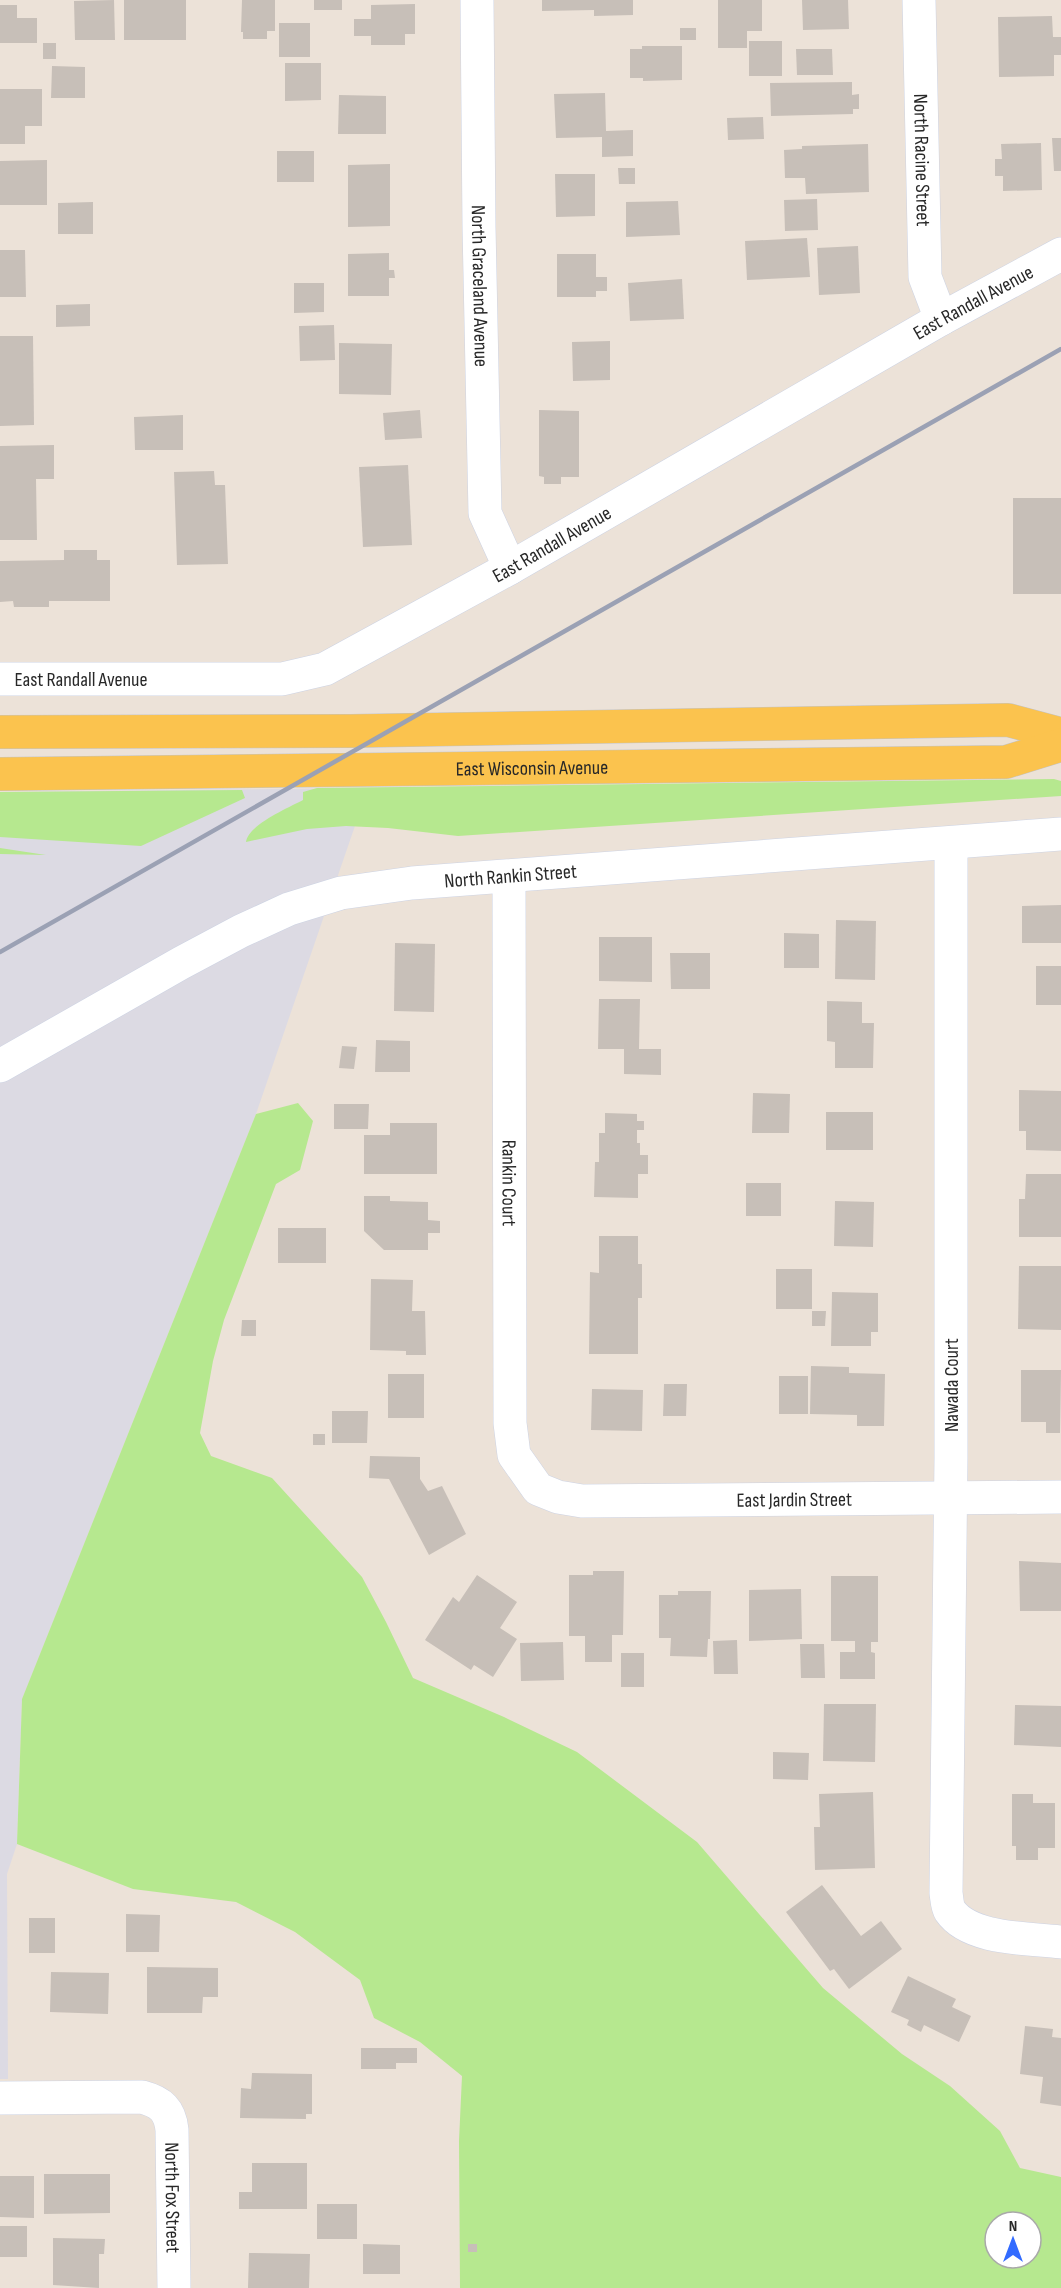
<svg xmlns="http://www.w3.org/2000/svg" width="1061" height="2288" viewBox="0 0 1061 2288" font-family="'Sofia Sans Condensed',sans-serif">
<rect width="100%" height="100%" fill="#ece2d8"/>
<polygon fill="#dcdae3" points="368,788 256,1114 22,1699 17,1844 7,1874 8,2079 0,2079 0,792"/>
<g fill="#b6e88f" fill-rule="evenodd">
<path d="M1054,779l7,2v15l-603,40 -70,-8 -42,-2 -39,3 -61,13c2,-17 42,-34 57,-42v-8l14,-4z"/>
<polygon points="242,790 245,798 141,846 0,837 0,792"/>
<polygon points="0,848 46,855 0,854"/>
<path d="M298,1103l15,18 -13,49 -24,14 -52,136 -11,41 -13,72 11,23 61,22 90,99 24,45 27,56 91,39 73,35 120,90 126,146 79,66 48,32 50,45 20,37 41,9v111h-601l-1,-147 3,-65 -42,-34 -46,-24 -14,-38 -65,-48 -59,-30 -103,-13 -116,-45 5,-145 234,-585zM995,2222h36v36h-36z"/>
</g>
<g fill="#c7bfb8">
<polygon points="114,0 115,40 75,40 74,1"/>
<rect x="124" y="0" width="62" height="40"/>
<polygon points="242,0 275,0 275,31 267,31 267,39 243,39 243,32 241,32"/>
<rect x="314" y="0" width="28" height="10"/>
<polygon points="542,0 633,0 633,15 594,16 594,10 542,11"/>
<polygon points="718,0 762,0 762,31 747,31 747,48 718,48"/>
<polygon points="802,0 848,0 849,29 803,30"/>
<polygon points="415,4 415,34 405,34 405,45 371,45 371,36 354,36 354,19 371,19 371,5"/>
<polygon points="0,5 17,5 17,18 37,18 37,43 0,43"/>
<polygon points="1052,16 1053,37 1061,37 1061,55 1054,55 1054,76 999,77 998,17"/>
<rect x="279" y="23" width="31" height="34"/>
<rect x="680" y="28" width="16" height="12"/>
<rect x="749" y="41" width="33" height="35"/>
<rect x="43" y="43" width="13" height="16"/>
<polygon points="642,46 682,46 682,80 643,81 643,78 630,78 630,49 642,49"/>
<polygon points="796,49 832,49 833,75 797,75"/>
<polygon points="285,63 321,63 321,100 285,101"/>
<polygon points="52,66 85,67 85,98 51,98"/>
<polygon points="852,82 852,95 859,94 859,109 853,109 853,114 771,116 770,83"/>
<polygon points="0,89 42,89 42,126 25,126 25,144 0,144"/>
<polygon points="605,93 606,131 633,130 633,156 602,157 602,137 556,138 554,94"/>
<polygon points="339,95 386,96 386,134 338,134"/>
<polygon points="763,117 764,139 728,140 727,118"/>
<polygon points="1052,138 1061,138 1061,171 1054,171"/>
<polygon points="1041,143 1042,190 1003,191 1003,176 995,176 995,159 1002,159 1001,144"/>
<polygon points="868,144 869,192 806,194 805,178 785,178 784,150 802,149 802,146"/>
<rect x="277" y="151" width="37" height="31"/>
<polygon points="47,160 47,205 0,205 0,161"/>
<polygon points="390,164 390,226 348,227 348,165"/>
<polygon points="618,168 635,168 635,184 619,184"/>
<polygon points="555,174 595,174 595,216 556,217"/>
<polygon points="817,199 818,230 785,231 784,200"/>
<polygon points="678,201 680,235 626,237 626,202"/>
<polygon points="93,202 93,234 58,234 58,203"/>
<polygon points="807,238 810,277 747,280 745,241"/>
<polygon points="858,246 860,293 819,295 817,248"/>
<polygon points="0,250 25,250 26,297 0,297"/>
<polygon points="389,253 389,270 394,270 395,278 389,278 389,296 348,296 348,254"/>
<polygon points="557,254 596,254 596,277 607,277 607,291 596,291 596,297 557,297"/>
<polygon points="682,279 684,319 630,321 628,283"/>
<polygon points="294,283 324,283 324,312 294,313"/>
<polygon points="90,304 90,326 56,327 56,305"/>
<polygon points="334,325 335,360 300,361 299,326"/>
<polygon points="0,336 33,336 34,425 0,426"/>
<polygon points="610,341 610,380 573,381 572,342"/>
<polygon points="339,343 392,344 391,395 339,394"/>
<polygon points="420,410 422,438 385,440 383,413"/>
<polygon points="539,410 579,411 579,477 561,477 561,484 544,484 544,477 539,476"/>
<polygon points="183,415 183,450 135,450 134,417"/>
<polygon points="54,445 54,479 36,479 37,540 0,540 0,446"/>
<polygon points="408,465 412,545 363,547 359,467"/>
<polygon points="214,471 215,485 225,485 228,564 177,565 174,472"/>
<rect x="1013" y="498" width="48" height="96"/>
<polygon points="64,550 97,550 97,560 110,560 110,601 49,601 49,607 14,607 13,601 0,602 0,561 64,560"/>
<polygon points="1061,905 1061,943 1022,943 1022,906"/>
<polygon points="836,920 876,921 875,980 835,979"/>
<polygon points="784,933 819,934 819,968 784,968"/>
<polygon points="599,937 652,937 652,982 599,981"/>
<polygon points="395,943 435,944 434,1012 394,1011"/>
<polygon points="670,953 710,953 710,989 671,989"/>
<rect x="1036" y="966" width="25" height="39"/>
<polygon points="599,999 640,999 639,1049 661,1049 661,1075 624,1074 624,1049 598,1049"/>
<polygon points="827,1001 862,1002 862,1023 874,1023 873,1068 835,1068 835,1042 827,1041"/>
<polygon points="376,1040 410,1041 410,1072 375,1072"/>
<polygon points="342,1046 357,1047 354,1069 339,1068"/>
<polygon points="1019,1090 1061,1091 1061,1151 1026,1150 1026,1131 1019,1131"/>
<polygon points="753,1093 790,1094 789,1133 752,1133"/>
<polygon points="334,1104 369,1104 368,1129 334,1129"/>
<rect x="826" y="1112" width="47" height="38"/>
<polygon points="605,1113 637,1114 637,1121 644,1121 644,1130 637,1130 637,1143 640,1143 640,1155 648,1155 648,1174 638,1174 638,1198 594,1197 595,1162 599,1162 599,1133 605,1133"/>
<polygon points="390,1123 437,1123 437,1174 364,1174 364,1135 390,1135"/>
<polygon points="1026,1174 1061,1174 1061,1237 1019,1237 1019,1199 1025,1199"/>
<rect x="746" y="1183" width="35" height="33"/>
<polygon points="364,1196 390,1196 390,1201 428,1202 428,1220 440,1221 440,1233 428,1233 428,1250 384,1250 364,1231"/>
<polygon points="835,1201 874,1202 873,1247 834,1246"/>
<rect x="278" y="1228" width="48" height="35"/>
<polygon points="599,1236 638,1236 638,1264 642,1264 642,1298 638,1298 638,1354 589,1354 590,1272 599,1273"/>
<polygon points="1019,1266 1061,1266 1061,1330 1018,1329"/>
<rect x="776" y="1269" width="36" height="40"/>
<polygon points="371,1279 413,1280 412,1311 425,1311 426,1355 406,1355 406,1351 370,1350"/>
<polygon points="832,1292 878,1293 878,1332 871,1332 871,1346 831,1346"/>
<polygon points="812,1311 826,1311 825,1326 812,1326"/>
<polygon points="242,1320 256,1320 256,1336 241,1336"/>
<polygon points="811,1366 849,1367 849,1373 885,1374 884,1426 857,1426 857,1415 810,1414"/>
<polygon points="1021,1370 1061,1370 1060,1433 1046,1433 1046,1422 1021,1422"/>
<rect x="388" y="1374" width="36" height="44"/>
<rect x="779" y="1376" width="29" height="38"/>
<polygon points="664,1384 687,1384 686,1416 663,1416"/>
<polygon points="592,1389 643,1390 642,1431 591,1430"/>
<polygon points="332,1411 368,1411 367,1443 332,1443"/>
<rect x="313" y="1434" width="12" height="11"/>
<polygon points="370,1456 420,1457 420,1479 428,1491 442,1486 466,1534 429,1555 389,1479 369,1478"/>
<polygon points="1019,1561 1061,1563 1061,1611 1020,1611"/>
<polygon points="593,1571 624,1571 623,1635 612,1635 612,1662 585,1662 585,1636 569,1636 569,1575 593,1575"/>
<polygon points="477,1575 517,1602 500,1628 517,1639 493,1677 474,1665 471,1670 425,1640 453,1597 459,1602"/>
<polygon points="831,1576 878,1576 878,1642 871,1642 871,1652 875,1653 875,1679 840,1679 840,1652 855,1652 855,1641 831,1641"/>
<polygon points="801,1589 802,1639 749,1641 749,1590"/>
<polygon points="678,1591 711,1591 710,1639 708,1639 707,1657 670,1656 671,1638 659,1638 659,1595 678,1595"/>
<polygon points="737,1640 738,1674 714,1674 713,1641"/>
<polygon points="563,1642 564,1680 521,1681 520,1643"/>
<polygon points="800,1644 824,1644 825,1678 801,1678"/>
<rect x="621" y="1653" width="23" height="34"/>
<polygon points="824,1704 876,1704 875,1762 823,1761"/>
<polygon points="1015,1705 1061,1706 1061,1747 1014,1745"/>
<polygon points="773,1752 809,1753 808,1780 773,1779"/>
<polygon points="873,1792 875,1868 815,1870 814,1827 820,1827 819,1794"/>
<polygon points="1012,1794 1033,1794 1033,1803 1055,1803 1055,1848 1038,1848 1038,1860 1016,1860 1016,1846 1012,1846"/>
<polygon points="822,1885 861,1936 881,1921 902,1949 849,1989 834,1969 830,1971 786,1912"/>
<polygon points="126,1914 160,1915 159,1952 126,1952"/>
<rect x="29" y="1918" width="26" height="35"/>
<polygon points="147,1967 218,1968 218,1997 203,1997 202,2013 147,2013"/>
<polygon points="51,1972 109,1973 108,2014 50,2012"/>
<polygon points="908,1976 956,1999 952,2007 971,2016 959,2042 924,2025 921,2032 907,2025 909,2020 891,2012"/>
<polygon points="1025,2026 1053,2029 1052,2037 1061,2038 1061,2106 1040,2103 1043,2077 1020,2074"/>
<polygon points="361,2048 417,2048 417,2063 396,2063 396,2069 361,2069"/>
<polygon points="252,2073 312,2074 312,2114 306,2114 306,2119 240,2118 241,2088 251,2089"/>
<polygon points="252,2163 307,2163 307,2209 239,2209 239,2192 252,2192"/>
<polygon points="44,2174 110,2174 110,2213 44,2214"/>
<polygon points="0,2176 34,2176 34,2218 0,2217"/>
<rect x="317" y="2204" width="40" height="35"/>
<rect x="0" y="2226" width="27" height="31"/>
<polygon points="53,2238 105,2239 104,2254 99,2254 99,2288 53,2285"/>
<polygon points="363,2244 400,2245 400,2274 363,2274"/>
<rect x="468" y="2244" width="9" height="8"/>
<polygon points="249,2253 310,2254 309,2288 248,2288"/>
</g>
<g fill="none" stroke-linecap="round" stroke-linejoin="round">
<defs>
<g id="minor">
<path id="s1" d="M477,0l2,227 6,286 25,55"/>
<path id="s2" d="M919,0l6,277 16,42"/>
<path id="s3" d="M0,679h282l43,-10 185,-101 431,-249 120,-65"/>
<path d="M951,843v615l-5,435c1,6 1,13 4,18 20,29 79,27 111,31"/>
<path id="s4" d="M509,877l1,546 4,32 24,34 20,8 24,4 479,-4"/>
<path id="s5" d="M0,1066l181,-103 60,-32 48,-22 52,-16 71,-10 649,-49"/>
<path id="s6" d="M0,2098l142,-1c19,5 28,13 30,33l2,158"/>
</g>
<g id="major">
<polyline points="0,732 350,731 1008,720 1061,734"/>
<path id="s7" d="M0,774l1006,-12 55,-17"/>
</g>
</defs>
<use href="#minor" stroke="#cdd3e3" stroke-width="34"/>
<use href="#major" stroke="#c3c3c3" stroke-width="34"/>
<use href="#minor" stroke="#fff" stroke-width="33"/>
<use href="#major" stroke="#fbc34e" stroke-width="33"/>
<polyline stroke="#9ba1b4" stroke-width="4.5" points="0,952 1061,349"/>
</g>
<g text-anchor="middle" stroke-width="5" stroke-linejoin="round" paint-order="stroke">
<g font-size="20" fill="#282828" stroke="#fff">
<text dy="7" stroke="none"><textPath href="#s2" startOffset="160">North Racine Street</textPath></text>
<text dy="7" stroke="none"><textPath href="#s1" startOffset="286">North Graceland Avenue</textPath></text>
<text dy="7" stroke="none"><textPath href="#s3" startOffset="1071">East Randall Avenue</textPath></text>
<text dy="7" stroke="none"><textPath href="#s3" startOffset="585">East Randall Avenue</textPath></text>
<text dy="7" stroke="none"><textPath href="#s3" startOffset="81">East Randall Avenue</textPath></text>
<text dy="7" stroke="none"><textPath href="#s7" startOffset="532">East Wisconsin Avenue</textPath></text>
<text dy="7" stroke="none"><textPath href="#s5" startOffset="554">North Rankin Street</textPath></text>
<text dy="7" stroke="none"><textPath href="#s4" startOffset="306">Rankin Court</textPath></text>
<text transform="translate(951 1385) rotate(-90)" y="7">Nawada Court</text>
<text dy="7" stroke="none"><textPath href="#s4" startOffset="878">East Jardin Street</textPath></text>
<text dy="7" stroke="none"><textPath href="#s6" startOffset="258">North Fox Street</textPath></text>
</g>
</g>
<g transform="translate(1013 2240)"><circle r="28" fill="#ffffff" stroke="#a9a9a9" stroke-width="1.5"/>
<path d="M0-4.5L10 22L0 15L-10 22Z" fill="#326bff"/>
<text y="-9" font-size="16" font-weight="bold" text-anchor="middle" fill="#282828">N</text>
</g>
</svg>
